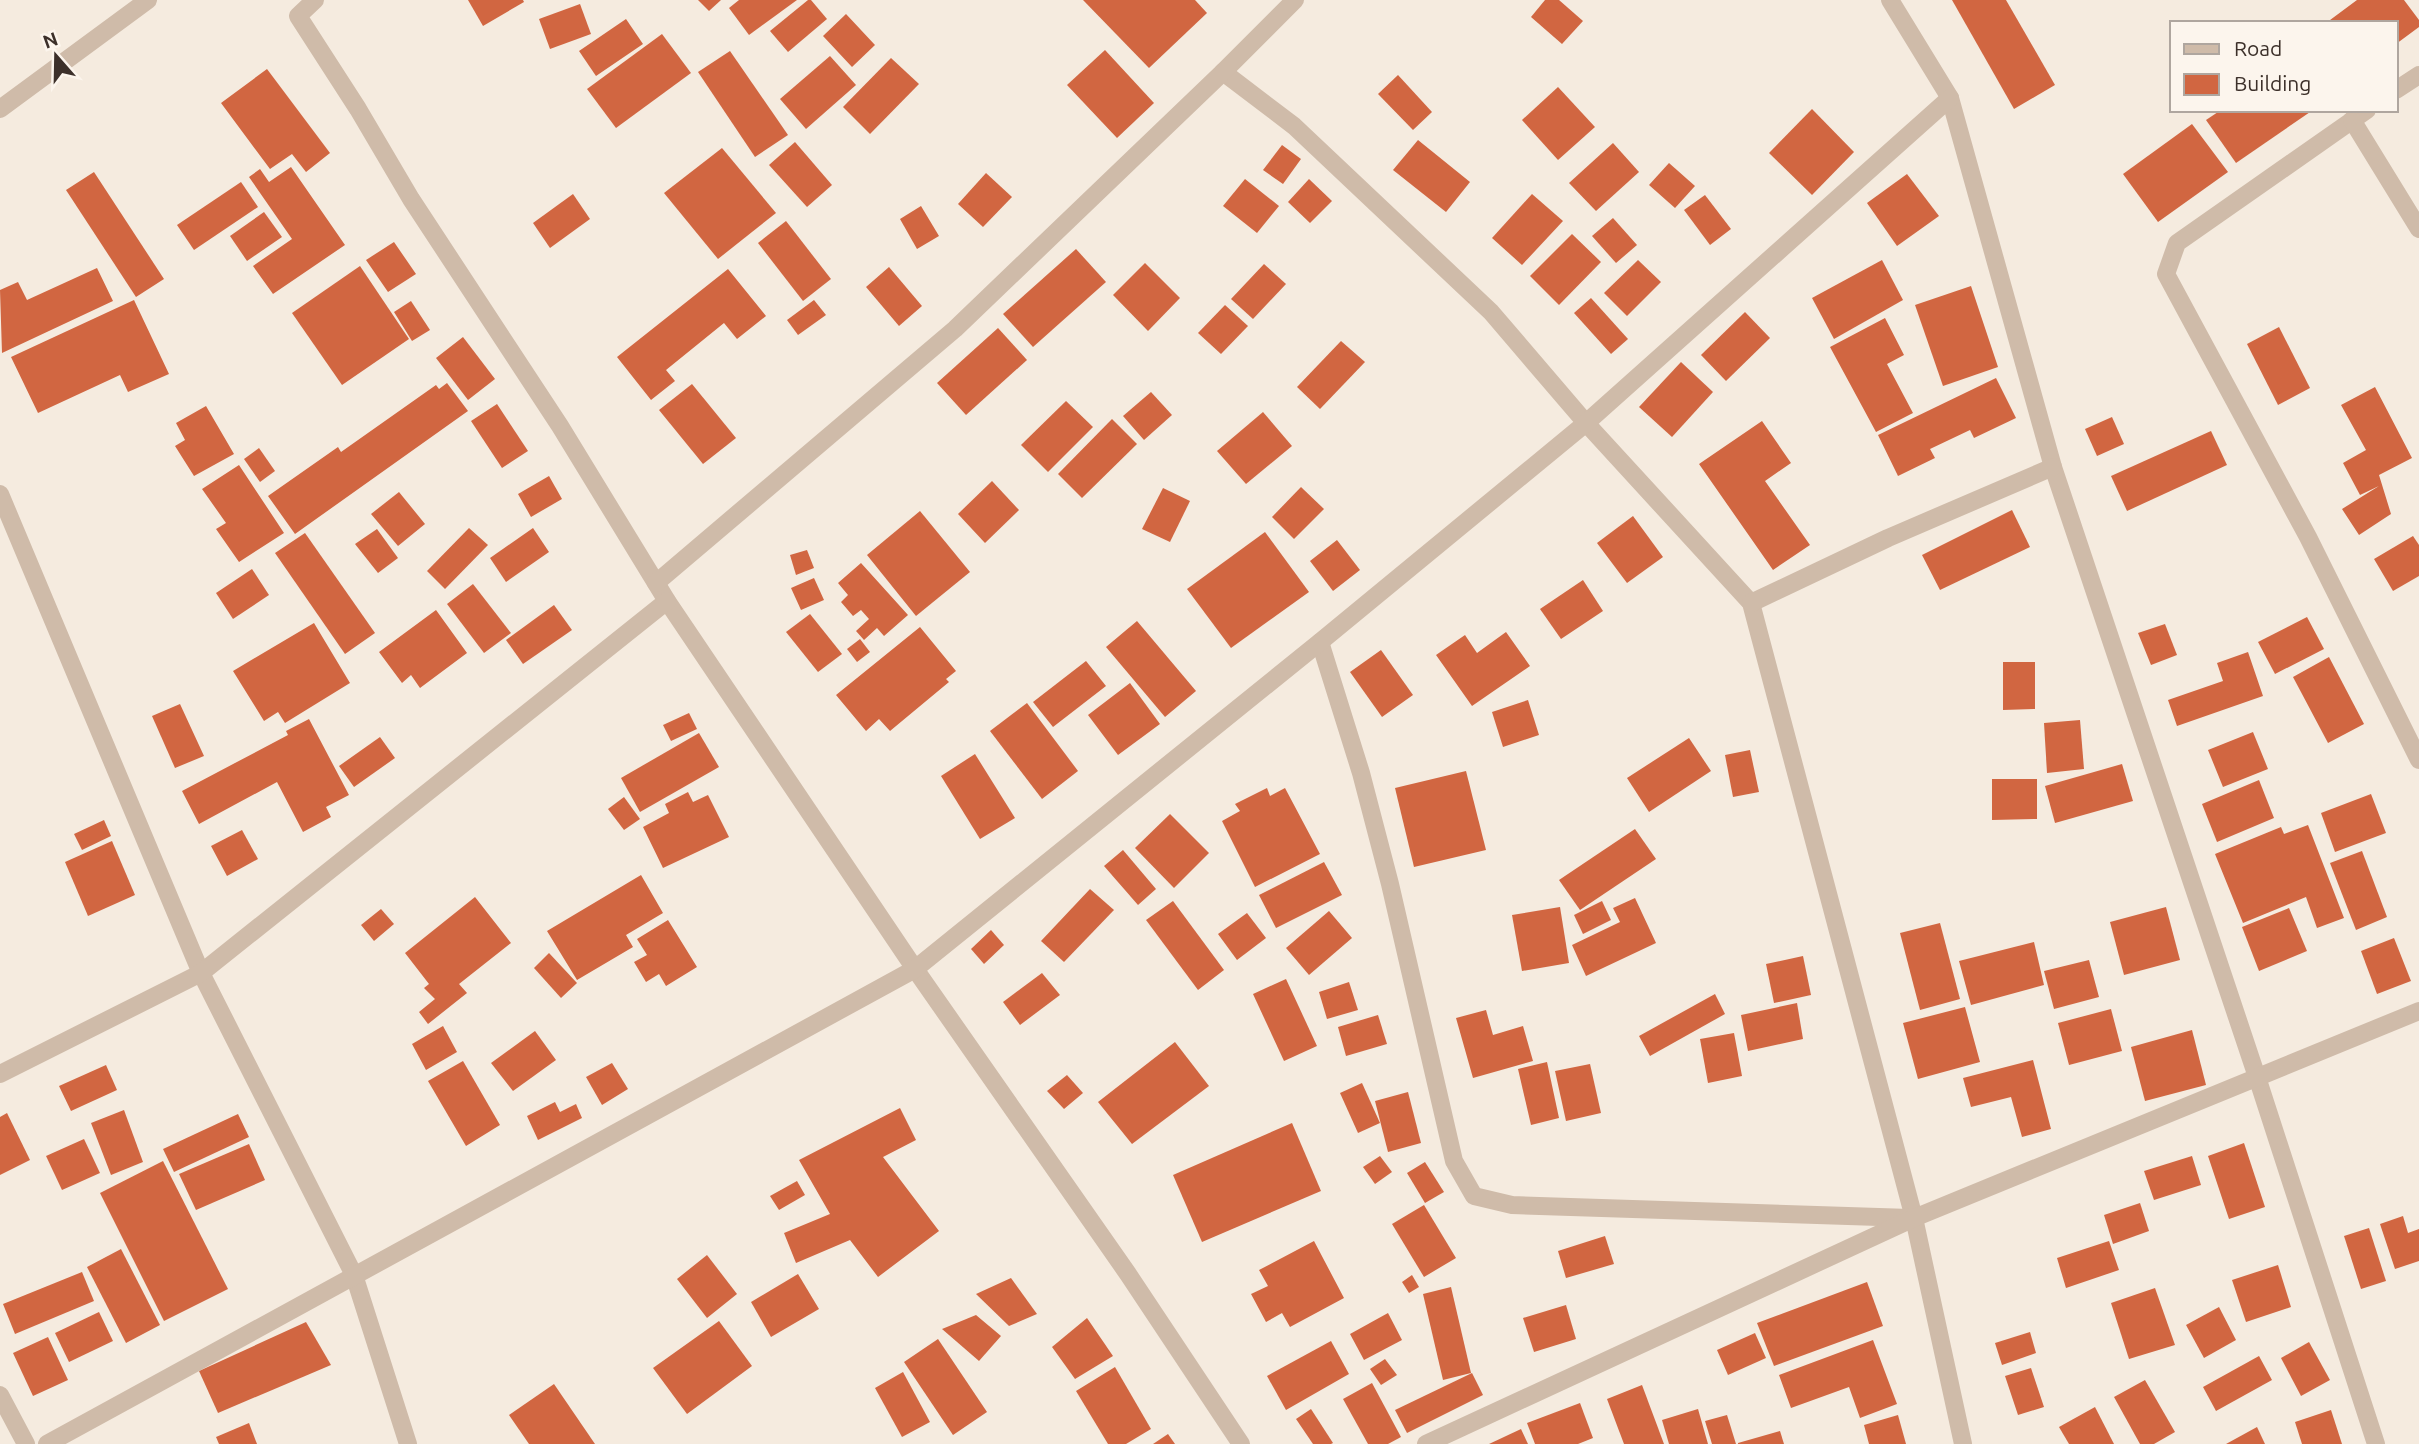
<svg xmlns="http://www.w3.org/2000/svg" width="2419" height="1444" viewBox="0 0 2419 1444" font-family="Ubuntu,sans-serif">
<rect width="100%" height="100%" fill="#f5ebdf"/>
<g fill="#d16641">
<polygon points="468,0 523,0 524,2 483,26"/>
<polygon points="698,0 721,0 709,11"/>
<polygon points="739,0 797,0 749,35 729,8"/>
<polygon points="808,0 811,0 827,19 788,52 770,31"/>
<polygon points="1083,0 1195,0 1207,13 1149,68"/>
<polygon points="1545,0 1559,0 1583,21 1562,44 1531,17"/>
<polygon points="1952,0 2006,0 2055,85 2014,109"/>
<polygon points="2357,0 2404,0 2419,20 2419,27 2396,44 2396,23 2326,23"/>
<polygon points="580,4 591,34 550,49 539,19"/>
<polygon points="846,14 875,45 852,67 823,36"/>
<polygon points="626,19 643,44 596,76 579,51"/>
<polygon points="662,34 691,73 616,128 587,89"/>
<polygon points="1105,50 1154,103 1117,138 1067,85"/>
<polygon points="730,51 788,135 755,157 698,72"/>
<polygon points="830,56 856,85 806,129 780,99"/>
<polygon points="891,58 919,84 870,134 843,107"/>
<polygon points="267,69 330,153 306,172 292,154 270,169 221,103"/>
<polygon points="1398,75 1432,112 1413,130 1378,94"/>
<polygon points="1558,87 1595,127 1558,160 1522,120"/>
<polygon points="1812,109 1854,152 1812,195 1769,153"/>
<polygon points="2221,110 2313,110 2236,163 2206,120"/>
<polygon points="2192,124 2228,172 2158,222 2123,174"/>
<polygon points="1418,140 1470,182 1446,212 1393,170"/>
<polygon points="795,142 832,185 807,207 769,165"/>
<polygon points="1613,143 1639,172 1596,211 1569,183"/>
<polygon points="1282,145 1301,159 1283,184 1263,170"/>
<polygon points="722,148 776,213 718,259 664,193"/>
<polygon points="1669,163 1695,186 1675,208 1649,185"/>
<polygon points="291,167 345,245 273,294 253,266 292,239 249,177 260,169 269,182"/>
<polygon points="94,172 164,279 136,297 66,190"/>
<polygon points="986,173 1012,197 983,227 958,204"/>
<polygon points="1907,174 1939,216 1897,246 1867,203"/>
<polygon points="1245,179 1279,206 1257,233 1223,206"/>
<polygon points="1309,179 1332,201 1310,223 1288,202"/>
<polygon points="241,182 258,207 194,250 177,225"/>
<polygon points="573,194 590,219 550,248 533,223"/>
<polygon points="1532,194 1563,221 1522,265 1492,238"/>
<polygon points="1705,195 1731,229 1710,245 1684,210"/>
<polygon points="921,206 939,236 917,249 900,219"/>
<polygon points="264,212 282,237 247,261 230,236"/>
<polygon points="1613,218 1637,245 1616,263 1592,236"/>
<polygon points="786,221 831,279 803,301 758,243"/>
<polygon points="1572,234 1601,262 1559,305 1530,276"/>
<polygon points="394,242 416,274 388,292 366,260"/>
<polygon points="1076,249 1106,282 1033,347 1003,314"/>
<polygon points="1638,260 1661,282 1627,316 1604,293"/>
<polygon points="1882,260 1903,300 1834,339 1812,298"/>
<polygon points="1145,263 1180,298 1148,331 1113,295"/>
<polygon points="1264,264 1286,284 1253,319 1231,299"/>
<polygon points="360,266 409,339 342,385 292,313"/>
<polygon points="889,267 922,306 899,326 866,287"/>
<polygon points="97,268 113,301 2,353 0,290 18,282 27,300"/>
<polygon points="728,269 766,316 737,339 724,323 666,370 675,381 651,400 617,357"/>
<polygon points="1971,286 1998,367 1943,386 1915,305"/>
<polygon points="1591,298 1628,339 1611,354 1574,313"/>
<polygon points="134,300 169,374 128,392 120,375 38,413 11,357"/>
<polygon points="814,300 826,315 798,335 787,320"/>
<polygon points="411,301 430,330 412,341 394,312"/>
<polygon points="1225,305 1248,326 1221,354 1198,333"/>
<polygon points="1745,312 1770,338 1726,381 1701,355"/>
<polygon points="1885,318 1904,355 1887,364 1913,413 1876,432 1830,347"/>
<polygon points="2279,327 2310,388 2278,405 2247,344"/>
<polygon points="998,328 1027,360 966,415 937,383"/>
<polygon points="463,337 495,379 468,400 436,358"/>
<polygon points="1341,341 1365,362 1320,409 1297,387"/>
<polygon points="1681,362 1713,392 1672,437 1639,407"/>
<polygon points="1996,378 2016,418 1974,438 1970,430 1930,449 1935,458 1898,476 1878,435"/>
<polygon points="447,383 468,411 295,534 268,496 338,447 341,452 436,385 439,389"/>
<polygon points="692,384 736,438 703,464 659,410"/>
<polygon points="2375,387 2412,458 2379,475 2391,514 2359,535 2342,509 2379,486 2360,495 2343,463 2366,450 2341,405"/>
<polygon points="1151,392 1172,415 1144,440 1123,416"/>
<polygon points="1066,401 1093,427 1048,472 1021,445"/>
<polygon points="497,404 528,451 502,468 471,421"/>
<polygon points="206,406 234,454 194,476 175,446 185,440 176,423"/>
<polygon points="1263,412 1292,446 1246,484 1217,451"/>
<polygon points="2112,417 2124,444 2097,456 2085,429"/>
<polygon points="1112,419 1137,444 1082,498 1058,474"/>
<polygon points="1762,421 1791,463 1765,481 1810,545 1773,570 1699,464"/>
<polygon points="2211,431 2227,465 2127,511 2111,476"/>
<polygon points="259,448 275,471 260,482 244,459"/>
<polygon points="239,465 284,533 239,562 216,529 226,523 202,489"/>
<polygon points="549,476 562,499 531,517 518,494"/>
<polygon points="992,481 1019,510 985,543 958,514"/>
<polygon points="1301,487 1324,509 1294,539 1272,517"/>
<polygon points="1163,488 1190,501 1170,542 1142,529"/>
<polygon points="399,492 425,524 398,546 371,514"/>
<polygon points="2012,510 2030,547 1940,590 1922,555"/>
<polygon points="920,511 970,572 916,616 867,555"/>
<polygon points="1633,516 1663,557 1627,583 1597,543"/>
<polygon points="469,528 488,545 445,589 427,571"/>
<polygon points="533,528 549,552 506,582 490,558"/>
<polygon points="377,529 398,558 378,573 355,544"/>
<polygon points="1265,532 1309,592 1231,648 1187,589"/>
<polygon points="305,533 375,633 345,654 275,553"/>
<polygon points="2413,536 2419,545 2419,576 2393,591 2374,559"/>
<polygon points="1337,540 1360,570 1333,591 1310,561"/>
<polygon points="807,550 814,568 796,575 790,555"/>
<polygon points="861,563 908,615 884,636 877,628 864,640 856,631 869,619 861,610 853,616 841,602 848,595 838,583"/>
<polygon points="252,569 269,595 233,619 216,593"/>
<polygon points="814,578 824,600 801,610 791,588"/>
<polygon points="1583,580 1603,611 1561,639 1540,609"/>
<polygon points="473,584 511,633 484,653 447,604"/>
<polygon points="554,605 572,630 523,664 506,640"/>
<polygon points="436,610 467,653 420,688 411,675 402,683 379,652"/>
<polygon points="810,614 842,654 818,672 786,632"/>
<polygon points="2307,617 2324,649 2275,674 2258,642"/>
<polygon points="1137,621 1196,691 1165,717 1106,647"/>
<polygon points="314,623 350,683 285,723 278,712 264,721 233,671"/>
<polygon points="2165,624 2177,655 2151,665 2138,633"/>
<polygon points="920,627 956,671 946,679 949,682 890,731 879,719 866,731 836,695"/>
<polygon points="1506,632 1530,666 1472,706 1436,655 1465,635 1477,653"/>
<polygon points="860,639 870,652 857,662 847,649"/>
<polygon points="1381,650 1413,695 1382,717 1350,672"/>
<polygon points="2248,652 2263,696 2177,726 2168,700 2223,681 2217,663"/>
<polygon points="2329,657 2364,724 2328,743 2293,677"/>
<polygon points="1086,661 1106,686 1053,727 1033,702"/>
<polygon points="2003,662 2035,662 2035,709 2003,710"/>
<polygon points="1130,683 1160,724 1118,755 1088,715"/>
<polygon points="1528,700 1539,735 1503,747 1492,712"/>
<polygon points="1027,703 1078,771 1042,799 990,731"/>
<polygon points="180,704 204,756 175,768 152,716"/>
<polygon points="689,713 697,729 671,741 663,725"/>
<polygon points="309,719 349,795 326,807 331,817 303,832 277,782 199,824 182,791 288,735 286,731"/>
<polygon points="2080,720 2084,769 2047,773 2044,723"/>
<polygon points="2253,732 2268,769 2223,787 2208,750"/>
<polygon points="699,733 719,767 640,812 621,778"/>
<polygon points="380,737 395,758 354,787 339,766"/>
<polygon points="1689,738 1711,771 1649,812 1627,778"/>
<polygon points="1750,750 1759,792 1733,797 1725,755"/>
<polygon points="975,754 1015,818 980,839 941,776"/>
<polygon points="2122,764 2133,801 2055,823 2045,786"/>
<polygon points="1466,771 1486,850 1414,867 1395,788"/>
<polygon points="1992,779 2037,779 2037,819 1992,820"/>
<polygon points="2259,780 2274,818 2217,842 2202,804"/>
<polygon points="1267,788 1270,796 1285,788 1320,854 1255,887 1222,821 1240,811 1235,804"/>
<polygon points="688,792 693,802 708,795 729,837 663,868 643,827 669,813 665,804"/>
<polygon points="2371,794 2386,833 2335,852 2321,813"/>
<polygon points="624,797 640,819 624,830 608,809"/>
<polygon points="1170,814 1209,853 1174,888 1135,848"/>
<polygon points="104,820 111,836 82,850 74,834"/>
<polygon points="2308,825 2344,918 2317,928 2306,897 2243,923 2215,854 2281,827 2284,834"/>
<polygon points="1635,829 1656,859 1580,910 1559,880"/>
<polygon points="242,830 258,859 227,876 211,846"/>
<polygon points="112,841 135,895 88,916 65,862"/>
<polygon points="1123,850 1156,889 1138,905 1104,866"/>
<polygon points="2362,851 2387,917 2356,930 2330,863"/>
<polygon points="1324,862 1342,895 1276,928 1259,895"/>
<polygon points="641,875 663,913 626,935 633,947 577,980 547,931"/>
<polygon points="1090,889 1114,910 1064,962 1041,941"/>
<polygon points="475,897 511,943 459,984 467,993 428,1024 419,1012 435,999 424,988 429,984 405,953"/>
<polygon points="1635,898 1656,943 1586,976 1572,945 1620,922 1613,908"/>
<polygon points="1173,901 1224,970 1198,990 1146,920"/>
<polygon points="1602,901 1611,920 1583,934 1574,915"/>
<polygon points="1560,907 1569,963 1522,971 1512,915"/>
<polygon points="2166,907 2180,960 2124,975 2110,922"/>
<polygon points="2289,908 2307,951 2259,971 2242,927"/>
<polygon points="381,909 394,924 374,941 361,925"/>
<polygon points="1329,911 1352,938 1309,975 1286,948"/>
<polygon points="1247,913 1266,938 1237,960 1218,934"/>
<polygon points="668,920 697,967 666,986 659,974 646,982 634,962 647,955 637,939"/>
<polygon points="1940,923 1960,999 1920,1010 1900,933"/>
<polygon points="991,930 1004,945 984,964 971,949"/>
<polygon points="2394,938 2411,981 2377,994 2361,951"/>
<polygon points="2034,942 2044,985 1971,1005 1959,961"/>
<polygon points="549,953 577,983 561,998 534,968"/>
<polygon points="1803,956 1811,995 1774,1003 1766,964"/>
<polygon points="2089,960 2099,997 2054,1009 2044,971"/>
<polygon points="1042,973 1060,995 1020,1025 1003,1002"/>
<polygon points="1286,979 1317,1046 1284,1061 1253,994"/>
<polygon points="1349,982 1358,1010 1327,1019 1319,992"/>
<polygon points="1715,994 1725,1014 1650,1056 1639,1036"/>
<polygon points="1797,1003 1803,1039 1748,1051 1741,1015"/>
<polygon points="1965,1007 1980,1062 1918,1079 1903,1023"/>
<polygon points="2111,1009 2122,1051 2069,1065 2058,1023"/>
<polygon points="1486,1010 1493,1035 1523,1026 1533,1061 1473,1078 1456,1018"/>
<polygon points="1378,1015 1387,1044 1346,1056 1338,1027"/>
<polygon points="443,1026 457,1052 426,1070 412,1044"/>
<polygon points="2192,1030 2206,1085 2145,1101 2131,1047"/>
<polygon points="535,1031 556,1060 513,1091 491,1063"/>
<polygon points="1734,1033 1742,1076 1708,1083 1700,1039"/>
<polygon points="1175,1042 1209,1086 1132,1144 1098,1102"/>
<polygon points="2033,1060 2051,1129 2022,1137 2011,1097 1971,1107 1963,1078"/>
<polygon points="463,1061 500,1125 466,1146 428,1081"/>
<polygon points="1547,1062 1559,1118 1531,1125 1518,1069"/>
<polygon points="612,1063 628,1089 602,1105 586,1077"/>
<polygon points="1590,1064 1601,1113 1566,1121 1555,1071"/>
<polygon points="106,1065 117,1090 71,1111 59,1086"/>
<polygon points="1067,1075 1083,1093 1064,1109 1047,1091"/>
<polygon points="1362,1083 1380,1123 1358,1133 1340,1093"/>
<polygon points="1408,1092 1421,1143 1388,1152 1375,1101"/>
<polygon points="555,1102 560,1112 576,1104 582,1118 538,1140 527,1116"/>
<polygon points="900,1108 916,1140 883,1157 939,1231 878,1277 850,1240 796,1263 784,1233 830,1214 799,1160"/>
<polygon points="124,1110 143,1162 111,1175 91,1123"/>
<polygon points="7,1113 30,1160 0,1175 0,1117"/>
<polygon points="238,1114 249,1137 174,1172 163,1149"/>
<polygon points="1292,1123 1321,1191 1202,1242 1173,1175"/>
<polygon points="84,1139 100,1173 62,1190 46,1156"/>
<polygon points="2244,1143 2265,1207 2229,1219 2208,1156"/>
<polygon points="249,1144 265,1180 196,1210 179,1174"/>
<polygon points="1380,1156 1392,1172 1375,1184 1363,1167"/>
<polygon points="2192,1156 2201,1185 2154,1200 2144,1171"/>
<polygon points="163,1161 228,1289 164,1321 100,1193"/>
<polygon points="1425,1162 1444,1192 1425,1203 1407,1173"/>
<polygon points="797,1181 805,1195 779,1210 770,1196"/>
<polygon points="2140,1203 2149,1231 2113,1244 2104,1215"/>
<polygon points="1424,1205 1456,1258 1424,1277 1392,1224"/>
<polygon points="2403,1216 2408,1233 2419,1229 2419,1261 2395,1269 2380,1224"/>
<polygon points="2369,1228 2386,1281 2361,1289 2344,1236"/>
<polygon points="1605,1236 1614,1264 1566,1278 1558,1251"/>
<polygon points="1314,1241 1344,1298 1290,1327 1282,1313 1266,1322 1251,1294 1268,1286 1259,1270"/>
<polygon points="2109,1241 2119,1270 2066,1288 2057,1258"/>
<polygon points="121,1249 160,1325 126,1343 87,1267"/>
<polygon points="707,1255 737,1294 707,1318 677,1279"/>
<polygon points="2278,1265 2291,1307 2246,1322 2232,1280"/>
<polygon points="82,1272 94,1301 15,1334 3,1304"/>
<polygon points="798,1274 819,1309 771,1337 751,1302"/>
<polygon points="1412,1275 1419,1287 1409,1293 1402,1282"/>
<polygon points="1011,1278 1037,1314 1009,1326 976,1294"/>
<polygon points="1867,1282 1883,1326 1774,1366 1757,1323"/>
<polygon points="1451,1287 1471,1373 1443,1380 1423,1294"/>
<polygon points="2155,1288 2175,1345 2129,1359 2111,1303"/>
<polygon points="1566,1305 1576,1339 1534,1352 1523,1318"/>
<polygon points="2219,1307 2236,1340 2204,1358 2186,1325"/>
<polygon points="99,1312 113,1341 69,1362 55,1333"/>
<polygon points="1388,1313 1402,1340 1364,1360 1350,1334"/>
<polygon points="976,1315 1001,1336 979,1361 942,1329"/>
<polygon points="1087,1318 1113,1356 1075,1379 1052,1347"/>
<polygon points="719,1321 752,1366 687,1414 653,1368"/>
<polygon points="306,1322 331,1365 218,1413 199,1371"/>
<polygon points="2030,1332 2036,1353 2002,1365 1995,1343"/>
<polygon points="1755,1333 1766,1358 1728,1375 1717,1350"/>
<polygon points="48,1337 68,1380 33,1396 13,1353"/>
<polygon points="938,1339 987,1412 953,1435 904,1362"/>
<polygon points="1873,1340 1897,1404 1860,1418 1849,1387 1791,1408 1779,1375"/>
<polygon points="1331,1341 1349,1374 1286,1410 1267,1376"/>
<polygon points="2309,1342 2330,1380 2301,1396 2281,1358"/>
<polygon points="2259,1356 2272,1380 2216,1411 2203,1387"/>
<polygon points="1385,1359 1397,1375 1381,1385 1370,1369"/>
<polygon points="1115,1367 1151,1429 1126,1444 1108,1444 1076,1391"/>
<polygon points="2031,1368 2044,1407 2018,1415 2005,1376"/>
<polygon points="903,1372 930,1422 902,1437 875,1388"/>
<polygon points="1472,1373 1483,1395 1407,1433 1395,1410"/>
<polygon points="2145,1380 2175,1432 2154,1444 2140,1444 2114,1397"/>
<polygon points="1372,1383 1401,1437 1388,1444 1368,1444 1343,1399"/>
<polygon points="554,1384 595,1444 529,1444 509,1415"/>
<polygon points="1642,1385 1664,1444 1624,1444 1607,1399"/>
<polygon points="1580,1403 1593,1438 1578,1444 1535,1444 1527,1423"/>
<polygon points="2095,1407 2114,1444 2069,1444 2059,1427"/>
<polygon points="1311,1409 1333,1443 1331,1444 1313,1444 1296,1419"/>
<polygon points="1698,1409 1708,1444 1669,1444 1662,1420"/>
<polygon points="2331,1410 2342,1444 2302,1444 2295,1422"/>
<polygon points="1727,1415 1736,1444 1712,1444 1705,1421"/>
<polygon points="1898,1415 1906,1444 1869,1444 1864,1425"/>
<polygon points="249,1423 257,1444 219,1444 216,1437"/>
<polygon points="2257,1427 2265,1444 2226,1444"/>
<polygon points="1521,1429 1528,1444 1489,1444"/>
<polygon points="1780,1431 1784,1444 1738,1444 1738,1443"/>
<polygon points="1168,1434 1175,1444 1153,1444"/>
</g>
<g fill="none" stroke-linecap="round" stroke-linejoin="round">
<g stroke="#cfbba9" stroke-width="18">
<polyline points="315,0 298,16 358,109 411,199 560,426 667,601 915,969 1128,1274 1241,1444"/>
<polyline points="1890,0 1950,98 2053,467 2257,1077 2376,1444"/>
<polyline points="1223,72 1294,126 1491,312 1586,423 1751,603 1914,1218 1963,1444"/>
<polyline points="2396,90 2419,75"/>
<polyline points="0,109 148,0"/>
<polyline points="2367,110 2177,243 2166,274 2308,537 2419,760"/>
<polyline points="2352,120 2419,229"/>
<polyline points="0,494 201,973 354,1275 408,1444"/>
<polyline points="656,583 955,329 1223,72 1295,0"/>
<polyline points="1751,603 1888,538 2053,467"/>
<polyline points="1320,642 1361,773 1390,884 1454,1161 1474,1196 1512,1205 1910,1218"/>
<polyline points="0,1074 201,973 667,601"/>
<polyline points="0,1395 26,1444"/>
<polyline points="47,1444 915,969 1320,642 1586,423 1950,98"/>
<polyline points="1426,1444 1914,1218 2419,1011"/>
</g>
</g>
<rect x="2170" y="21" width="228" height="91" fill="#fcf5ed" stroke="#afa69f" stroke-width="2"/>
<rect x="2184" y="44" width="35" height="10" fill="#cfbba9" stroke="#afa69f" stroke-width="2"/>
<text x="2234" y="56" font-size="21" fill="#3c302a">Road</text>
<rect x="2184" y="74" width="35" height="21" fill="#d16641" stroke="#afa69f" stroke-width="2"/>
<text x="2234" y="91" font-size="21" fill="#3c302a">Building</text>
<g transform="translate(56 56) rotate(340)" stroke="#fcf5ed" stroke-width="5" paint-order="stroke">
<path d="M0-5L12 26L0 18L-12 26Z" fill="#3c302a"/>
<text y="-10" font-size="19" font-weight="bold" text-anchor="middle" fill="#3c302a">N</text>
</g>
</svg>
